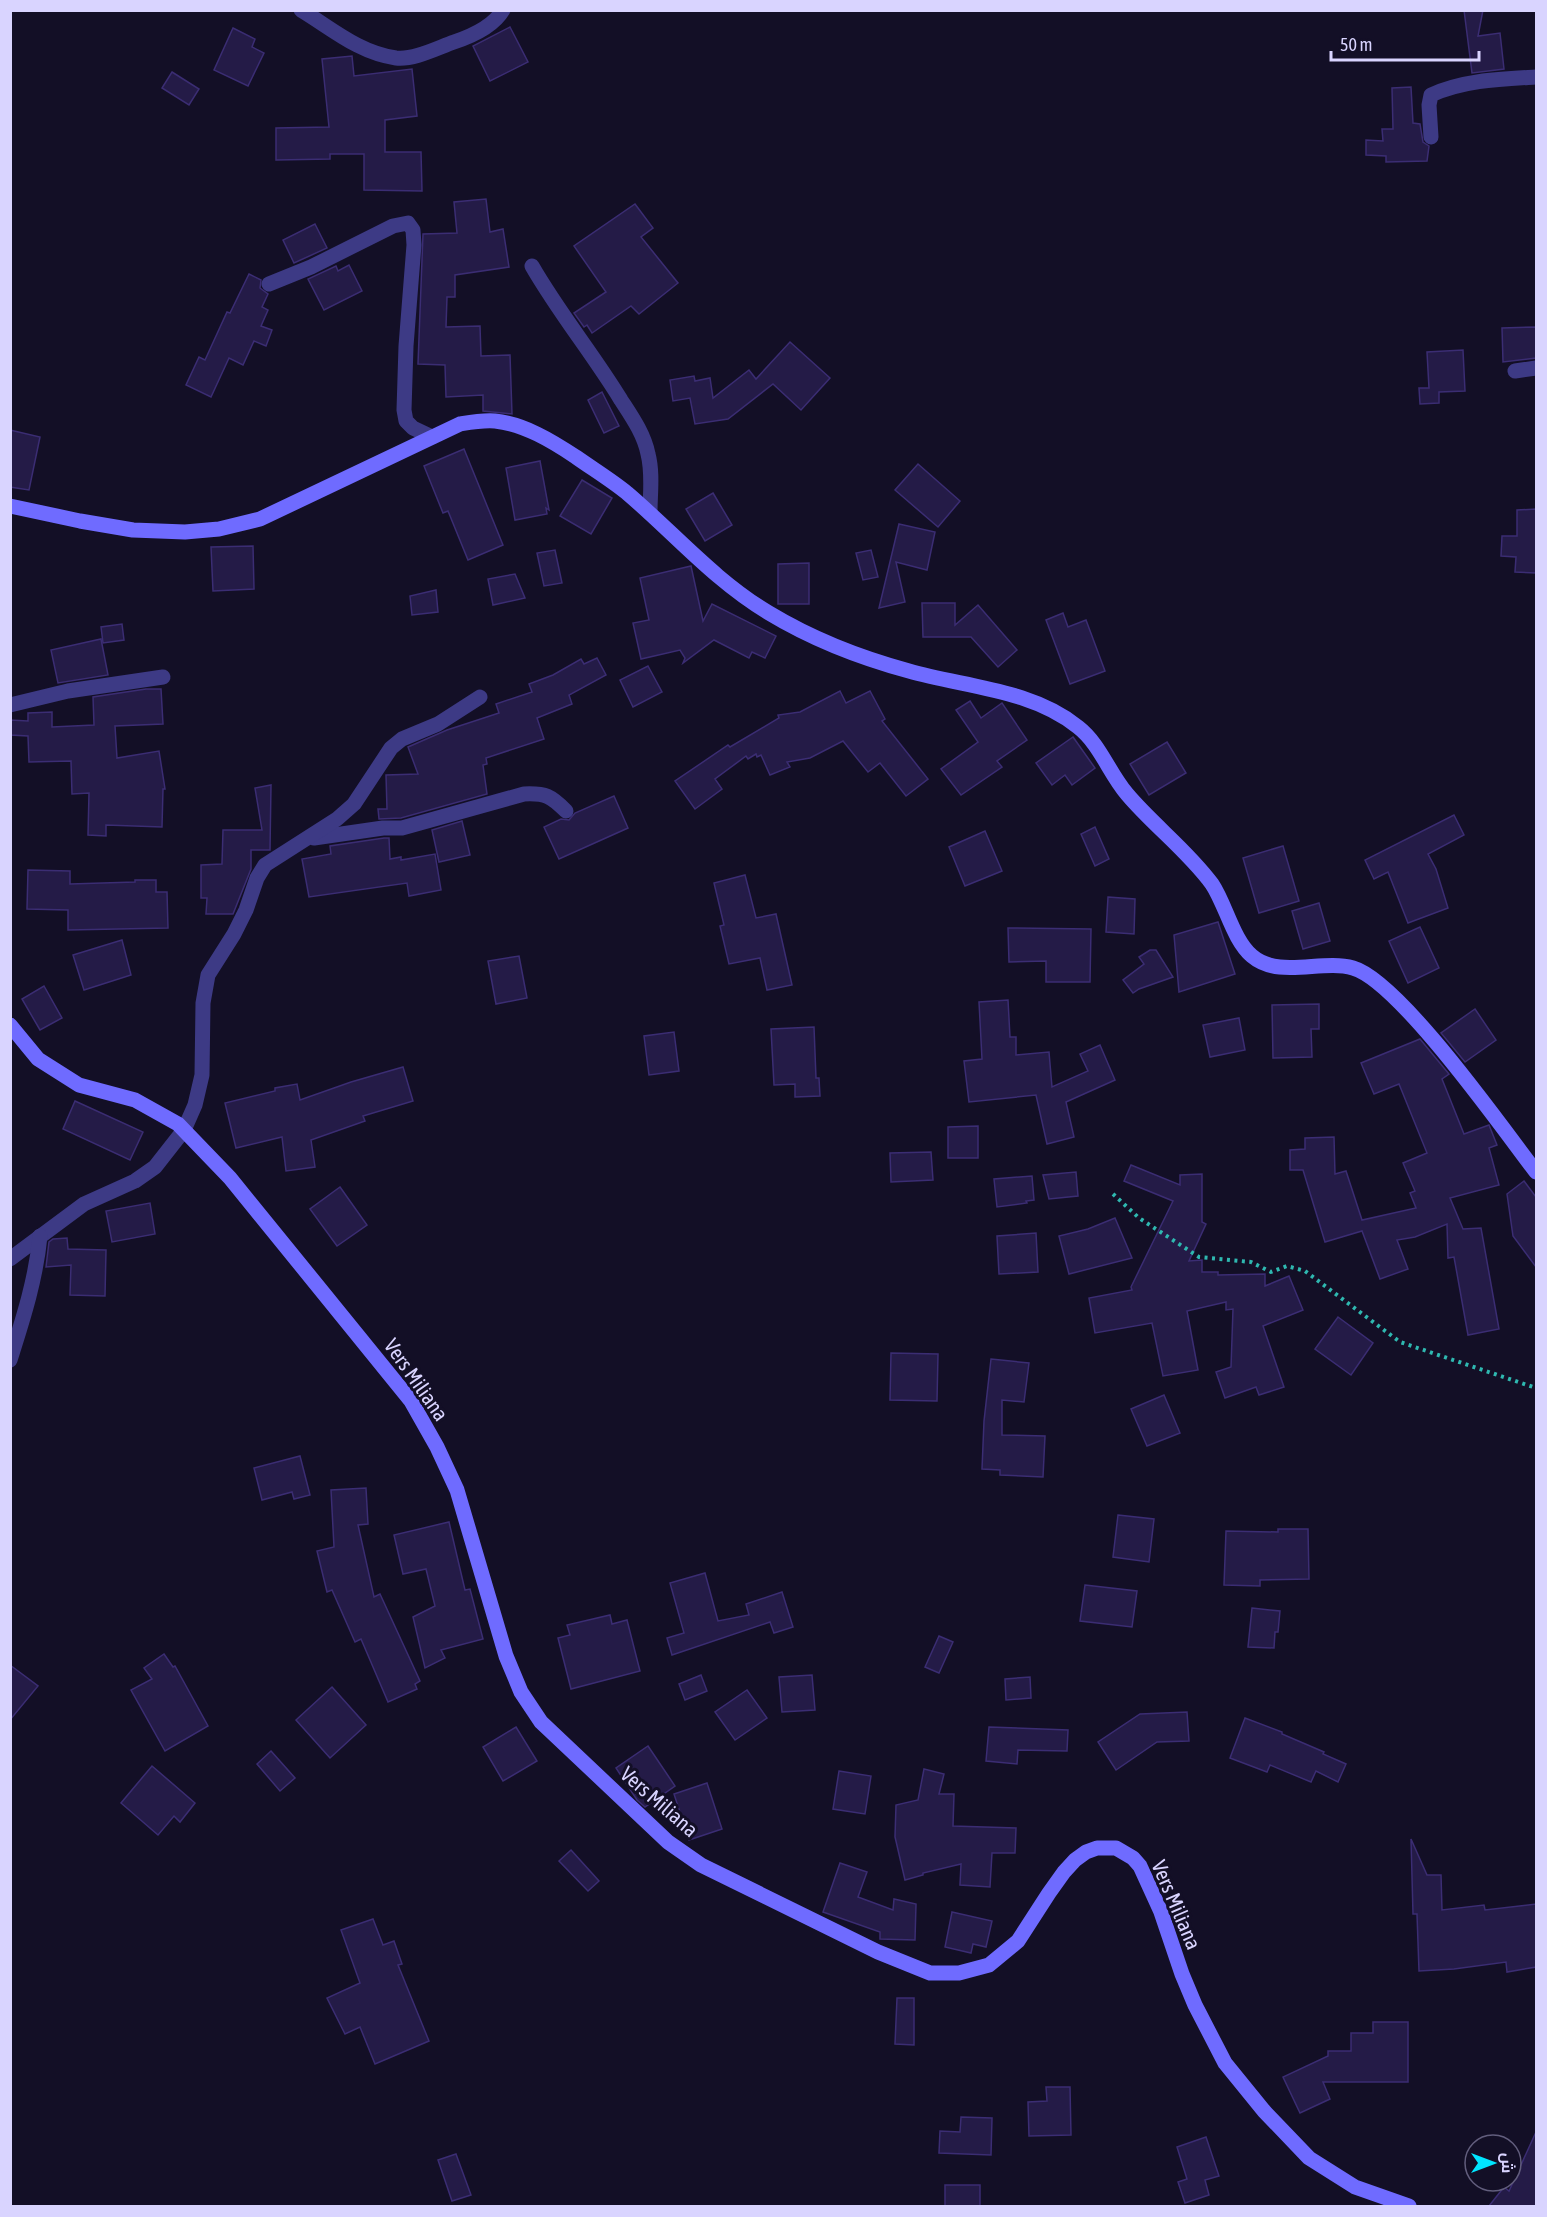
<svg xmlns="http://www.w3.org/2000/svg" width="1547" height="2217" viewBox="0 0 1547 2217" font-family="'Asap Condensed',Cairo,sans-serif">
<rect width="100%" height="100%" fill="#130f26"/>
<g fill="#241b47" stroke="#3b2d73" stroke-width="1.5">
<polygon points="1464,10 1483,10 1478,36 1500,33 1504,69 1472,73"/>
<polygon points="510,27 528,62 490,81 473,46"/>
<polygon points="233,28 255,39 252,47 264,53 248,86 214,70"/>
<polygon points="352,56 354,76 412,69 417,116 385,120 385,152 421,152 422,191 364,190 364,154 330,154 330,159 276,160 276,128 329,127 322,59"/>
<polygon points="172,72 199,89 189,105 162,88"/>
<polygon points="1411,87 1413,123 1420,124 1423,142 1429,146 1427,161 1386,162 1386,156 1366,155 1366,140 1383,141 1382,129 1393,129 1392,88"/>
<polygon points="486,199 490,232 503,229 509,267 455,275 455,297 447,297 446,327 480,326 481,356 510,355 512,414 483,411 483,395 446,397 445,365 418,364 423,234 457,233 454,202"/>
<polygon points="635,204 653,228 641,237 678,283 639,314 631,306 592,333 587,325 584,327 574,313 606,292 574,246"/>
<polygon points="315,224 327,248 294,263 283,240"/>
<polygon points="349,265 362,291 324,310 308,279 336,266 338,271"/>
<polygon points="249,274 261,280 260,288 268,294 262,307 268,310 261,326 272,330 266,346 254,341 243,365 229,358 211,397 186,385 199,357 205,360 227,312 230,313"/>
<polygon points="1536,327 1536,358 1503,362 1502,328"/>
<polygon points="790,342 830,378 801,410 773,384 728,419 695,424 690,398 673,401 670,380 694,376 695,381 710,378 713,398 749,370 756,379"/>
<polygon points="1463,350 1465,391 1439,392 1439,403 1420,404 1419,388 1429,388 1427,352"/>
<polygon points="602,392 619,426 604,433 588,400"/>
<polygon points="10,430 40,437 29,490 10,487"/>
<polygon points="464,449 503,545 468,560 448,511 443,513 424,466"/>
<polygon points="540,461 549,510 546,508 547,514 515,520 506,468"/>
<polygon points="918,464 960,501 938,527 895,490"/>
<polygon points="582,480 612,498 591,534 560,516"/>
<polygon points="713,493 732,525 705,541 686,509"/>
<polygon points="1536,509 1536,573 1515,572 1516,557 1501,556 1502,536 1517,536 1517,510"/>
<polygon points="899,524 935,532 927,570 896,562 905,602 879,608"/>
<polygon points="253,546 254,589 213,591 211,547"/>
<polygon points="555,550 562,583 544,586 537,553"/>
<polygon points="871,550 878,577 863,580 856,553"/>
<polygon points="809,563 809,604 778,604 778,564"/>
<polygon points="691,566 703,621 712,604 776,636 765,658 752,652 749,658 714,640 683,663 685,658 680,650 641,659 633,623 649,620 640,578"/>
<polygon points="515,574 525,598 493,605 488,579"/>
<polygon points="436,590 438,612 412,615 410,596"/>
<polygon points="922,603 955,603 955,625 978,605 1017,650 998,667 971,637 923,637"/>
<polygon points="1063,613 1068,627 1086,620 1105,671 1070,684 1046,620"/>
<polygon points="122,624 124,640 103,643 101,627"/>
<polygon points="101,639 108,675 58,683 51,650"/>
<polygon points="597,658 606,675 569,695 572,704 537,718 544,739 486,758 487,764 483,765 487,794 401,818 379,819 378,809 387,809 386,775 418,774 408,747 447,730 499,713 496,704 532,692 529,684 553,675 581,659 584,664"/>
<polygon points="648,666 662,692 633,707 620,680"/>
<polygon points="146,689 161,689 163,724 115,726 117,758 159,751 165,789 163,789 162,827 106,825 106,836 88,835 89,793 72,794 71,761 29,762 28,736 10,735 10,720 28,721 28,713 52,712 52,727 94,725 93,697"/>
<polygon points="840,691 846,703 870,691 885,719 882,721 928,779 906,796 880,763 868,772 843,741 810,758 787,762 790,767 770,775 761,755 757,757 756,754 748,759 746,756 715,779 722,789 695,809 675,781 728,745 730,747 779,718 778,715 800,712"/>
<polygon points="970,701 981,718 1002,703 1027,740 997,761 1002,767 961,795 941,769 978,742 956,710"/>
<polygon points="1073,737 1095,768 1072,785 1065,775 1052,785 1036,763"/>
<polygon points="1167,742 1186,773 1149,795 1130,764"/>
<polygon points="271,785 270,850 251,850 251,869 233,914 206,914 207,898 201,898 201,865 222,864 223,830 262,830 255,788"/>
<polygon points="614,796 628,828 559,859 544,827 561,819 569,820 575,813"/>
<polygon points="1454,815 1464,835 1428,854 1436,869 1448,908 1408,923 1388,872 1374,879 1365,860"/>
<polygon points="462,821 470,855 439,862 432,830"/>
<polygon points="1095,827 1109,859 1095,866 1081,834"/>
<polygon points="985,831 1002,871 965,886 949,847"/>
<polygon points="384,838 389,838 390,859 401,857 401,860 435,854 441,890 409,896 407,883 309,897 302,859 331,854 330,846"/>
<polygon points="1283,846 1299,901 1259,913 1243,858"/>
<polygon points="28,870 70,871 70,884 135,882 135,880 156,880 156,892 167,892 168,928 68,930 68,910 27,909"/>
<polygon points="745,875 756,918 776,914 792,985 767,990 760,958 729,964 720,926 724,925 714,883"/>
<polygon points="1108,897 1135,899 1134,934 1106,932"/>
<polygon points="1319,903 1330,941 1303,949 1292,911"/>
<polygon points="1218,922 1235,974 1179,992 1174,935"/>
<polygon points="1420,927 1439,968 1408,983 1389,941"/>
<polygon points="1008,928 1091,929 1090,982 1046,982 1046,961 1009,962"/>
<polygon points="122,940 131,975 84,990 73,955"/>
<polygon points="1150,950 1156,950 1173,977 1139,989 1133,993 1123,980 1144,964 1139,957"/>
<polygon points="519,956 527,998 496,1004 488,961"/>
<polygon points="44,986 62,1018 40,1030 22,999"/>
<polygon points="1008,1000 1010,1037 1016,1037 1016,1055 1049,1052 1052,1087 1088,1071 1080,1054 1100,1045 1115,1080 1066,1102 1074,1137 1047,1144 1036,1095 969,1102 964,1061 982,1059 979,1002"/>
<polygon points="1319,1004 1319,1029 1311,1029 1312,1057 1273,1058 1272,1005"/>
<polygon points="1475,1009 1496,1040 1465,1062 1441,1033"/>
<polygon points="1239,1018 1245,1050 1210,1057 1203,1025"/>
<polygon points="814,1027 816,1078 819,1078 820,1096 795,1097 795,1084 774,1085 771,1029"/>
<polygon points="674,1032 679,1071 649,1075 644,1036"/>
<polygon points="1420,1039 1449,1074 1442,1079 1464,1134 1489,1125 1497,1145 1489,1148 1499,1185 1450,1198 1463,1229 1481,1228 1499,1329 1468,1335 1454,1257 1448,1258 1447,1224 1415,1237 1397,1240 1408,1269 1380,1279 1362,1231 1325,1242 1303,1170 1290,1170 1290,1150 1305,1149 1305,1138 1334,1137 1335,1174 1346,1171 1362,1220 1416,1208 1410,1193 1415,1191 1403,1163 1427,1153 1399,1084 1374,1094 1361,1063"/>
<polygon points="403,1067 413,1101 363,1116 365,1121 311,1140 315,1167 286,1171 282,1137 236,1148 225,1103 275,1091 275,1088 297,1084 300,1100 351,1082"/>
<polygon points="75,1101 143,1132 130,1160 63,1129"/>
<polygon points="978,1126 978,1158 948,1158 948,1127"/>
<polygon points="931,1152 933,1180 891,1182 890,1153"/>
<polygon points="1131,1165 1180,1185 1180,1175 1202,1174 1202,1222 1206,1224 1189,1261 1202,1260 1202,1272 1218,1272 1218,1275 1265,1274 1265,1286 1289,1276 1303,1310 1263,1326 1284,1387 1259,1395 1256,1387 1225,1398 1216,1372 1231,1367 1233,1309 1226,1310 1226,1302 1187,1311 1198,1370 1163,1376 1152,1323 1095,1333 1089,1298 1132,1290 1131,1287 1173,1201 1124,1181"/>
<polygon points="1076,1172 1078,1196 1049,1199 1043,1175"/>
<polygon points="1032,1176 1034,1200 1026,1201 1027,1203 997,1207 994,1179"/>
<polygon points="1524,1181 1536,1197 1536,1267 1513,1236 1507,1194"/>
<polygon points="340,1187 367,1225 337,1246 310,1209"/>
<polygon points="150,1203 155,1234 112,1242 106,1211"/>
<polygon points="1115,1218 1132,1258 1069,1274 1059,1236 1088,1229"/>
<polygon points="1036,1233 1038,1272 999,1274 997,1236"/>
<polygon points="67,1238 68,1249 106,1250 105,1296 70,1295 71,1265 46,1267 49,1242 53,1239"/>
<polygon points="1338,1317 1373,1343 1351,1375 1315,1349"/>
<polygon points="891,1353 938,1354 937,1401 890,1400"/>
<polygon points="991,1359 1029,1363 1024,1402 1002,1400 1002,1435 1045,1436 1043,1477 1000,1475 1000,1470 982,1469 984,1421"/>
<polygon points="1164,1395 1180,1433 1147,1446 1131,1409"/>
<polygon points="300,1456 310,1495 294,1499 292,1492 262,1500 254,1468"/>
<polygon points="366,1488 368,1524 358,1525 374,1597 380,1594 420,1681 415,1684 417,1689 388,1702 361,1639 355,1642 332,1590 327,1592 317,1551 334,1547 331,1490"/>
<polygon points="1118,1515 1154,1519 1149,1562 1113,1557"/>
<polygon points="449,1522 465,1590 470,1589 483,1639 441,1650 445,1658 425,1668 413,1617 435,1606 426,1569 403,1574 394,1535"/>
<polygon points="1278,1529 1308,1529 1309,1579 1260,1580 1260,1586 1224,1585 1226,1531 1278,1532"/>
<polygon points="705,1573 718,1621 749,1615 746,1604 782,1592 793,1627 774,1633 770,1622 672,1655 667,1638 684,1633 670,1583"/>
<polygon points="1085,1585 1137,1591 1132,1627 1080,1621"/>
<polygon points="1252,1608 1280,1611 1278,1632 1275,1632 1274,1648 1248,1647"/>
<polygon points="610,1615 612,1624 627,1620 640,1671 571,1689 558,1638 570,1635 567,1625"/>
<polygon points="939,1636 953,1642 939,1673 925,1667"/>
<polygon points="164,1654 173,1667 175,1666 208,1726 165,1751 131,1690 152,1679 144,1668"/>
<polygon points="10,1665 38,1686 10,1720"/>
<polygon points="701,1675 707,1691 685,1700 679,1684"/>
<polygon points="812,1675 815,1710 782,1712 779,1677"/>
<polygon points="1030,1677 1031,1698 1006,1700 1005,1679"/>
<polygon points="332,1687 366,1725 330,1758 296,1720"/>
<polygon points="747,1690 767,1718 735,1740 715,1712"/>
<polygon points="1187,1712 1189,1741 1157,1742 1116,1770 1098,1742 1140,1714"/>
<polygon points="1245,1718 1282,1732 1282,1734 1324,1752 1323,1754 1346,1764 1338,1782 1316,1771 1311,1782 1270,1765 1267,1772 1230,1758"/>
<polygon points="516,1727 537,1761 503,1781 483,1747"/>
<polygon points="989,1727 1068,1730 1067,1751 1018,1750 1017,1764 986,1761"/>
<polygon points="648,1746 675,1786 645,1807 637,1800 616,1768"/>
<polygon points="271,1751 295,1778 280,1791 257,1764"/>
<polygon points="152,1766 195,1803 180,1822 174,1816 158,1835 121,1803"/>
<polygon points="924,1769 944,1774 939,1794 954,1794 953,1826 1016,1828 1015,1853 992,1853 990,1887 960,1885 961,1864 923,1873 923,1875 905,1880 895,1837 896,1805 918,1800"/>
<polygon points="839,1771 871,1776 865,1814 833,1809"/>
<polygon points="707,1783 722,1829 689,1840 674,1794"/>
<polygon points="1411,1839 1427,1875 1441,1875 1442,1910 1484,1905 1485,1910 1536,1904 1536,1967 1507,1972 1506,1962 1454,1969 1419,1971 1417,1914 1413,1914"/>
<polygon points="571,1850 599,1881 588,1891 559,1861"/>
<polygon points="840,1863 867,1872 858,1897 893,1910 894,1899 916,1904 915,1940 880,1939 880,1932 823,1912"/>
<polygon points="952,1912 992,1921 986,1947 973,1944 971,1953 945,1947"/>
<polygon points="373,1919 383,1945 394,1941 402,1964 398,1965 429,2041 375,2064 360,2027 345,2034 327,1998 360,1983 341,1930"/>
<polygon points="897,1998 914,1998 914,2045 895,2044"/>
<polygon points="1373,2022 1408,2022 1408,2082 1323,2082 1330,2099 1300,2113 1283,2077 1328,2056 1328,2051 1351,2051 1351,2033 1373,2033"/>
<polygon points="1046,2087 1070,2087 1071,2135 1029,2136 1028,2102 1047,2101"/>
<polygon points="961,2117 992,2118 991,2155 939,2153 940,2131 960,2132"/>
<polygon points="1536,2132 1536,2206 1489,2206 1504,2187 1509,2191"/>
<polygon points="1206,2137 1219,2176 1205,2180 1209,2195 1185,2203 1178,2182 1187,2179 1177,2147"/>
<polygon points="456,2154 471,2195 452,2201 438,2160"/>
<rect x="945" y="2185" width="35" height="21"/>
</g>
<g fill="none" stroke-linecap="round" stroke-linejoin="round">
<polyline stroke="#2fb8b0" stroke-width="4" stroke-dasharray="3 4.5" stroke-linecap="butt" points="1113,1194 1139,1218 1199,1257 1251,1262 1271,1272 1287,1266 1305,1271 1400,1342 1536,1388"/>
<g stroke="#3d3a85" stroke-width="15">
<path d="M301,10c30,18 58,43 95,48 18,2 41,-10 58,-16 18,-6 39,-15 49,-32"/>
<path d="M1431,137l-2,-32 2,-10c33,-15 70,-16 105,-18"/>
<path d="M532,266c27,47 61,88 89,134 11,17 23,34 27,54 5,19 2,40 2,59"/>
<polyline points="269,284 311,267 393,226 408,223 413,230 414,245 406,346 404,410 406,421 413,428 432,437"/>
<polyline points="1515,371 1536,368"/>
<polyline points="10,705 68,691 163,677"/>
<path d="M314,838l69,-10h19l122,-34c22,-1 27,2 42,17"/>
<polyline points="10,1259 84,1204 135,1181 155,1167 184,1130 195,1105 202,1075 203,1003 208,975 234,934 246,910 257,878 265,865 337,819 354,804 391,748 402,739 438,724 480,697"/>
<path d="M10,1360c13,-41 26,-81 30,-124"/>
</g>
<g stroke="#6f6bff" stroke-width="15">
<path d="M10,506l70,15 53,9 52,2 34,-3 41,-10 200,-95c12,-2 23,-4 35,-3 29,3 57,20 81,36 17,12 35,23 51,36 47,40 88,88 142,120 43,26 92,45 140,58 55,16 122,18 169,56 22,17 31,46 49,67 26,31 61,57 85,90 14,21 21,56 40,72 27,23 70,3 101,12 46,13 150,161 183,204"/>
<polyline points="10,1025 38,1059 79,1085 135,1100 178,1124 230,1178 411,1401 437,1447 457,1490 506,1656 521,1692 541,1722 668,1842 701,1865 878,1952 930,1973 959,1973 989,1965 1018,1941 1049,1893 1064,1872 1075,1860 1086,1852 1097,1848 1116,1848 1133,1858 1140,1866 1161,1912 1182,1974 1195,2005 1225,2063 1264,2111 1309,2158 1355,2187 1409,2206"/>
</g>
</g>
<g text-anchor="middle" stroke-width="6" stroke-linejoin="round" paint-order="stroke">
<g font-size="21" fill="#d9d4ff" stroke="#130f26">
<text transform="translate(416 1380) rotate(55)" y="7">Vers Miliana</text>
<text transform="translate(659 1802) rotate(41)" y="7">Vers Miliana</text>
<text transform="translate(1176 1905) rotate(67)" y="7">Vers Miliana</text>
</g>
</g>
<rect width="1547" height="2217" fill="none" stroke="#d9d4ff" stroke-width="24"/>
<g transform="translate(1493 2163) rotate(90)"><circle r="28" fill="#130f26" stroke="#625e7d" stroke-width="1.5"/>
<path d="M0-4.5L10 22L0 15L-10 22Z" fill="#00e5ff"/>
<text y="-9" font-size="16" font-weight="bold" text-anchor="middle" fill="#d9d4ff">ش</text>
</g>
<path d="M1331 51v9h148v-9" fill="none" stroke="#d9d4ff" stroke-width="3"/>
<text x="1340" y="51" font-size="18" fill="#d9d4ff" stroke="#130f26" stroke-width="4.5" paint-order="stroke">50 m</text>
</svg>
